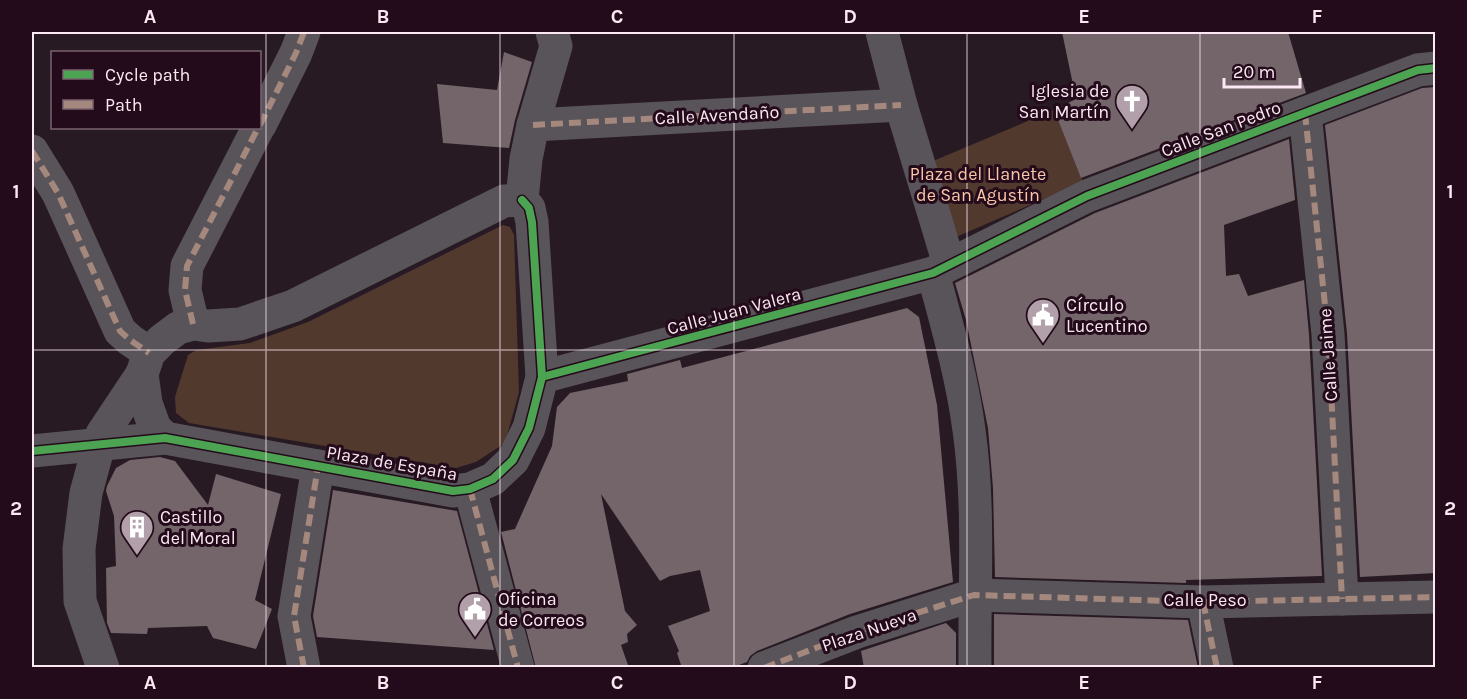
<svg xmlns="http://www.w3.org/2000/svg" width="1467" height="699" viewBox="0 0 1467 699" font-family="Karla,sans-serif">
<rect width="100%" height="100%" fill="#281a23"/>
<g fill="#51392e">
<polygon points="1054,110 1083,182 956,237 926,164"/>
<polygon points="503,225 510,227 514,235 519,392 505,443 476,462 456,468 189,423 176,413 175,397 188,355 196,350 250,343 308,322"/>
</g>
<g fill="#74656a">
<polygon points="1062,32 1288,32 1306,93 1081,178 1054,110 1076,99"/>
<polygon points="504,52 532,62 515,120 509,148 443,143 437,84 497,90"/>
<polygon points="1436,87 1436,573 1360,577 1347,333 1325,125 1422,88"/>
<polygon points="1289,139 1295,200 1224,225 1226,276 1239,274 1248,296 1304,280 1309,335 1322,576 1186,580 1186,583 995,577 993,488 988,428 966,320 955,283 1095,213"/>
<polygon points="907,308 919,317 937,405 953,582 850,614 757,651 750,656 747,662 731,668 682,668 677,653 679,651 668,626 710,611 700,570 670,576 660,581 601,494 625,611 637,625 627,634 628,642 621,645 629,668 536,668 501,532 515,529 552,446 557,407 570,393 628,381 627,374 680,360 682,368"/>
<polygon points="160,457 175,461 208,505 216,474 281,494 255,600 272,609 256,649 213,638 207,626 148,628 147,634 111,633 107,623 106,568 116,566 114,516 106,491 107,486 116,468 130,460"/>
<polygon points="333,490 457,511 494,650 317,637 313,616"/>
<polygon points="994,614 1188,620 1198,668 994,668"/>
<polygon points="946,623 956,633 956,668 864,668 861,651"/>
</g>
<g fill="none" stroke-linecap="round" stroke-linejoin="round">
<g stroke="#595459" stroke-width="33">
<polyline points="882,32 901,105 949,264"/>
<polyline points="1305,113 1328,334 1342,599"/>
<polyline points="260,125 296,53 304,32"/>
<polyline points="533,125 901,105"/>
<polyline points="32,151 58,193 120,331 130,340 149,353"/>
<polyline points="522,200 526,159 533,125 556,46 552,32"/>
<path d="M933,273c14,52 29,104 36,157 11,78 5,158 6,238"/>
<polyline points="193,324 185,290 187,266 258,128"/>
<polyline points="542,377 933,273 1087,196 1418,70 1436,68"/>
<polyline points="165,438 155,428 146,403 142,374 149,353 162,340 178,328 193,324 208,326 240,324 293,306 504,201 522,200"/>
<polyline points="32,451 165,438 453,491 470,489 493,479 513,460 529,428 542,377 532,222 529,208 522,200"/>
<polyline points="470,489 518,668"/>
<polyline points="1203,602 1217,668"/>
<polyline points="103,668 80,601 79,549 86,493 102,434 142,374"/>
<polyline points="304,668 294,616 318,466"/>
<polyline points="764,668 857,632 974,595 1203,602 1436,597"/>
</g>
<g stroke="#a5887d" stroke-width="6" stroke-dasharray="12 6" stroke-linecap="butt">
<polyline points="1305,113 1328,334 1342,599"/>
<polyline points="260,125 296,53 304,32"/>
<polyline points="533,125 901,105"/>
<polyline points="32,151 58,193 120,331 130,340 149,353"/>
<polyline points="193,324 185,290 187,266 258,128"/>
<polyline points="470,489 518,668"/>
<polyline points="1203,602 1217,668"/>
<polyline points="304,668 294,616 318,466"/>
<polyline points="764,668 857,632 974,595 1203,602 1436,597"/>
</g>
<defs>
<g id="cycleway">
<polyline points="542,377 933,273 1087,196 1418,70 1436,68"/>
<polyline points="32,451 165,438 453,491 470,489 493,479 513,460 529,428 542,377 532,222 529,208 522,200"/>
</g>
</defs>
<use href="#cycleway" stroke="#240b1b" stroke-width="11"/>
<use href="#cycleway" stroke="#4ca352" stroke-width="8"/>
</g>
<path fill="none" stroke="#fbe8f2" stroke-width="1.5" stroke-opacity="0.55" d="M266,32v636M500,32v636M734,32v636M967,32v636M1200,32v636M32,350h1404"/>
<defs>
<symbol id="church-pin" viewBox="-11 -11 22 30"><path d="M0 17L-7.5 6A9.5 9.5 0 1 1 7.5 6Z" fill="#b1a0aa" stroke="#240b1b"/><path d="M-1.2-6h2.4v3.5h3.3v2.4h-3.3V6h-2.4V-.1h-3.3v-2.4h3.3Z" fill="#fff"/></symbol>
<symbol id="civic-pin" viewBox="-11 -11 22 30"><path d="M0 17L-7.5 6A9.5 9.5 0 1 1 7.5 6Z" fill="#b1a0aa" stroke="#240b1b"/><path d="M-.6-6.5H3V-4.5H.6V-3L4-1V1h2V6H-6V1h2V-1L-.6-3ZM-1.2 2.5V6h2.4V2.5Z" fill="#fff"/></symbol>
<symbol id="building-pin" viewBox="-11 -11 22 30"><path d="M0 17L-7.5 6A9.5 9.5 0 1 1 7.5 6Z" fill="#b1a0aa" stroke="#240b1b"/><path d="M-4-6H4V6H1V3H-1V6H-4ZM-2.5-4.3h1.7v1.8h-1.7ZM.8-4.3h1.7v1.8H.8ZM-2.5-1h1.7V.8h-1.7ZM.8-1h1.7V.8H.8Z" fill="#fff"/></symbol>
</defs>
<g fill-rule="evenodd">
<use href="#church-pin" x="1113" y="82" width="38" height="52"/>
<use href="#civic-pin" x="1024" y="296" width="38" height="52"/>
<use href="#building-pin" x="118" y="508" width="38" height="52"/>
<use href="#civic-pin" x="456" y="590" width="38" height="52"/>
</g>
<g text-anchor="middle" stroke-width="6" stroke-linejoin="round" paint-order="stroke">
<g font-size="18" fill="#fbe8f2" stroke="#240b1b" text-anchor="start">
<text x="1109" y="97" text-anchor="end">Iglesia de<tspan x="1109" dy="21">San Martín</tspan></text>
<text x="1066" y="311">Círculo<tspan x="1066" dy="21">Lucentino</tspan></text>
<text x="160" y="523">Castillo<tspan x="160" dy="21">del Moral</tspan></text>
<text x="498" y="605">Oficina<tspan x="498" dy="21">de Correos</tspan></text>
</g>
<g font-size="18" fill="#fbe8f2" stroke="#240b1b">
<text transform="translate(717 115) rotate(-3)" y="6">Calle Avendaño</text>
<text transform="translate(1221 129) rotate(-21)" y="6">Calle San Pedro</text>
<text transform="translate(734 311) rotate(-15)" y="6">Calle Juan Valera</text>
<text transform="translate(1328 355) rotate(-94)" y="6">Calle Jaime</text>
<text transform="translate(392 463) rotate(10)" y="6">Plaza de España</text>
<text x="1205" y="606">Calle Peso</text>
<text transform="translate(869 630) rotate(-19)" y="6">Plaza Nueva</text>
</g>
<g font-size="18" fill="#fbc6a9" stroke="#240b1b">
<text x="978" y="180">Plaza del Llanete<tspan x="978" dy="21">de San Agustín</tspan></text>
</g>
</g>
<rect width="1467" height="699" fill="none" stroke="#240b1b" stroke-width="66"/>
<rect x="51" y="51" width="210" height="78" fill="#240b1b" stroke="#7a6371" stroke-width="1.5"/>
<rect x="63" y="70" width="30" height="9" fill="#4ca352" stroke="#7a6371" stroke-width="1.5"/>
<text x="105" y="81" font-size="18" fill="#fbe8f2">Cycle path</text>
<rect x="63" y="100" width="30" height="9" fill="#a5887d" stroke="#7a6371" stroke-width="1.5"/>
<text x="105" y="111" font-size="18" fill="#fbe8f2">Path</text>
<path d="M1224 78v9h76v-9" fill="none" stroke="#fbe8f2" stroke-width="3"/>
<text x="1233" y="78" font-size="18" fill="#fbe8f2" stroke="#240b1b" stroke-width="4.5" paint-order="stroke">20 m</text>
<rect x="33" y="33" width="1401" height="633" fill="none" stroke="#fbe8f2" stroke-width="2"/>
<g font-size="20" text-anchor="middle" font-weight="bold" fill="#fbe8f2">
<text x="150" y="23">A</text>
<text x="383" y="23">B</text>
<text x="617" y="23">C</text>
<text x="850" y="23">D</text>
<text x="1084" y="23">E</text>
<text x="1317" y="23">F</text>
<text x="16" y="198">1</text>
<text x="1450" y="198">1</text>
<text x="16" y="515">2</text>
<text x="1450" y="515">2</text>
<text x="150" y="689">A</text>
<text x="383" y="689">B</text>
<text x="617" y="689">C</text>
<text x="850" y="689">D</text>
<text x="1084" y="689">E</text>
<text x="1317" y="689">F</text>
</g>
</svg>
